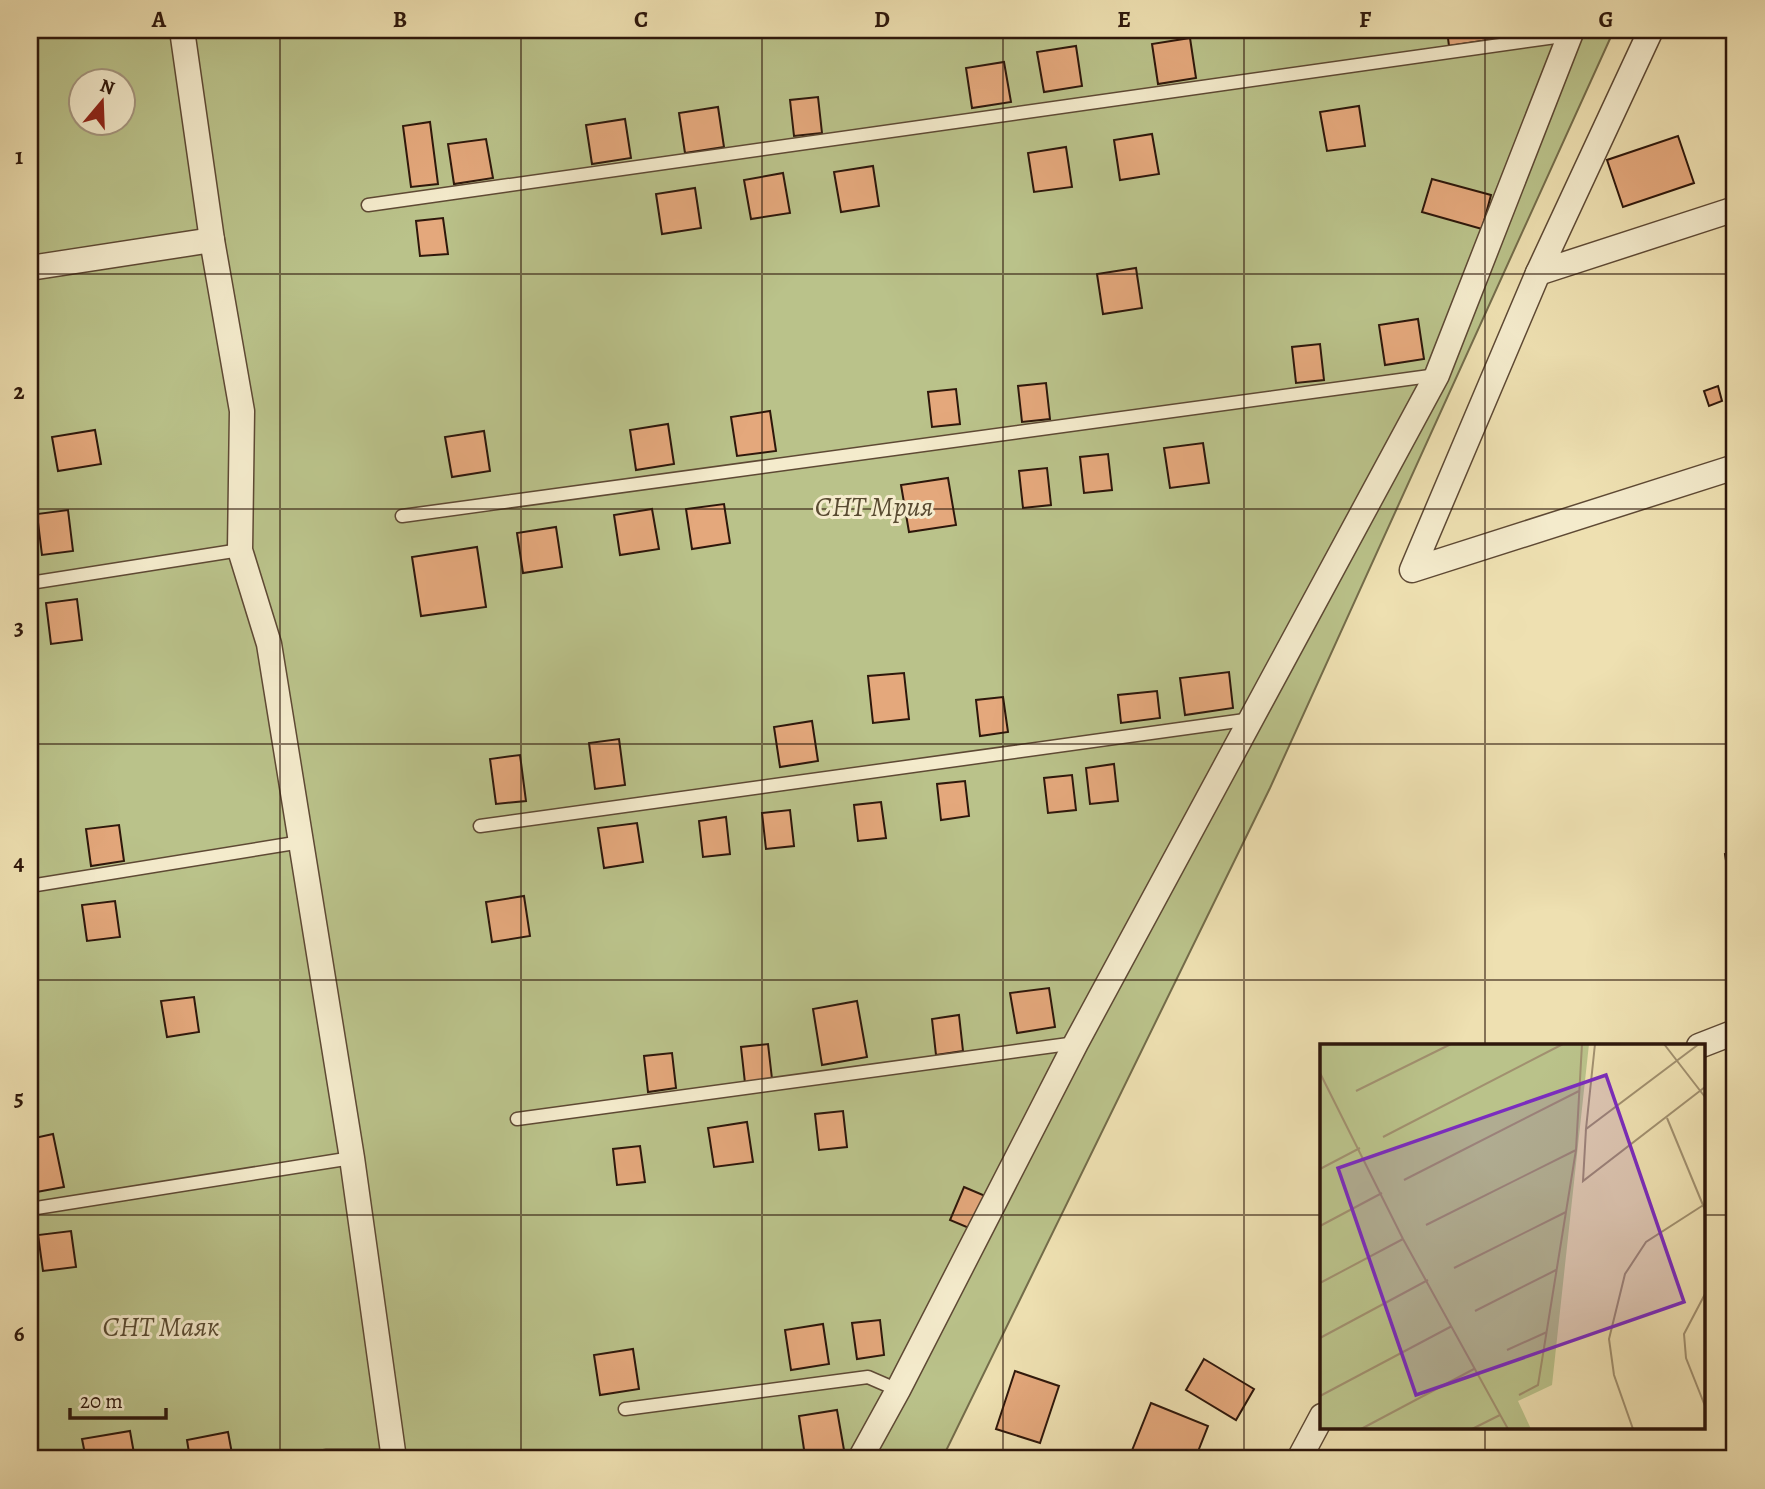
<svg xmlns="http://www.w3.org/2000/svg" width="1765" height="1489" viewBox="0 0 1765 1489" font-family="Alegreya,serif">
<rect width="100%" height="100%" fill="#eee0b1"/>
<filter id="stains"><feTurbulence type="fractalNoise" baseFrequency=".00286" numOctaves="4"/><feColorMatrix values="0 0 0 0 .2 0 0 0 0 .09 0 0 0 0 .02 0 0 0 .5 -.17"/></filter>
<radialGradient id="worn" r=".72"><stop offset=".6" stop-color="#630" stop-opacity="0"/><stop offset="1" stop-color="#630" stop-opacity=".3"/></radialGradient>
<path fill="#bac28a" stroke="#746c4a" stroke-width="2" fill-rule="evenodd" d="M30,30h1584l-344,758 -328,671h-912zM80,80h42v42h-42z"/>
<g fill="#e4a87c" stroke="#2e170b" stroke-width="2">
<polygon points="874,30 914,30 875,36"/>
<polygon points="1447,30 1486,30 1488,40 1449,46"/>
<polygon points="1190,38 1196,78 1158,84 1152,44"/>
<polygon points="1076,46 1082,86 1044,92 1037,52"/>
<polygon points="1004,62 1011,102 972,108 966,68"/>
<polygon points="818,97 822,133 794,136 790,100"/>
<polygon points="1359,106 1365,146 1327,151 1320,112"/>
<polygon points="718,107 724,147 685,153 679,113"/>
<polygon points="625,119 631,158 592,164 586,125"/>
<polygon points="430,122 438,184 411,187 403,126"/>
<polygon points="1152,134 1159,174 1120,180 1114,140"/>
<polygon points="1678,136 1694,183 1623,207 1607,160"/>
<polygon points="486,139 493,178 454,184 448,144"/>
<polygon points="1066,147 1072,187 1034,192 1028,153"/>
<polygon points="873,166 879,206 841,212 834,172"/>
<polygon points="783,173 790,213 751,219 744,180"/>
<polygon points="1432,179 1491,195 1482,229 1422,212"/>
<polygon points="695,188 701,228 662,234 656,194"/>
<polygon points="443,218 448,254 420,256 416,221"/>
<polygon points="1136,268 1142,308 1103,314 1097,274"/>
<polygon points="1418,319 1424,359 1385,365 1379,325"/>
<polygon points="1320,344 1324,380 1296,383 1292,347"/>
<polygon points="1046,383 1050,419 1022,422 1018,386"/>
<polygon points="1718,386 1722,401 1709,406 1704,391"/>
<polygon points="956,389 960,424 932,427 928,392"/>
<polygon points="770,411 776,451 737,456 731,417"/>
<polygon points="668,424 674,464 636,470 630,430"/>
<polygon points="95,430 101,464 58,471 52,437"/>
<polygon points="484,431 490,471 452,477 445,437"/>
<polygon points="1203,443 1209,483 1170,488 1164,448"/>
<polygon points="1108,454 1112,490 1084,493 1080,457"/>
<polygon points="1047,468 1051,505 1023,508 1019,471"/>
<polygon points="948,478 956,525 909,532 901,485"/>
<polygon points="724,504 730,543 692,549 686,509"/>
<polygon points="652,509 659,549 620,555 614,515"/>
<polygon points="68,510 73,551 42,555 37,514"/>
<polygon points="556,527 562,567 523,573 517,533"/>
<polygon points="477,547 486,607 421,616 412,557"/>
<polygon points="77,599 82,640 51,644 46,603"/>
<polygon points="1229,672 1233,708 1185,715 1180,678"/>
<polygon points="904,673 909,719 873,723 868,676"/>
<polygon points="1157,691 1160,718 1121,723 1118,695"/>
<polygon points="1003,697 1008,732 980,736 976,700"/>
<polygon points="812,721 818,761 780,767 774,727"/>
<polygon points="619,739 625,785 595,789 589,743"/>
<polygon points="520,755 526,801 496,804 490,759"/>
<polygon points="1114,764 1118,801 1090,804 1086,768"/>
<polygon points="1072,775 1076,810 1048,813 1044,778"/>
<polygon points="965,781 969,816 941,820 937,784"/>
<polygon points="881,802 886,838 858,841 854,805"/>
<polygon points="790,810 794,846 766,849 762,813"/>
<polygon points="726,817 730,854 703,857 699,821"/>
<polygon points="637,823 643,862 604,868 598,828"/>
<polygon points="119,825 124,861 91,866 86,829"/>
<polygon points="1735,852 1735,913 1734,913 1725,854"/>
<polygon points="524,896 530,936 492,942 486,902"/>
<polygon points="115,901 120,937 87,941 82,905"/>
<polygon points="1049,988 1055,1027 1017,1033 1010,993"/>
<polygon points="194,997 199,1032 167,1037 161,1001"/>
<polygon points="857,1001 867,1057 822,1065 813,1009"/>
<polygon points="959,1015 963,1051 936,1055 932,1019"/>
<polygon points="768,1044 772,1079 745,1083 741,1047"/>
<polygon points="672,1053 676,1088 648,1092 644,1056"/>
<polygon points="843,1111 847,1147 819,1150 815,1114"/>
<polygon points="747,1122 753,1162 714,1167 708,1128"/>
<polygon points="53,1134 64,1187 31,1193 30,1139"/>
<polygon points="640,1146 645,1182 617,1185 613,1149"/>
<polygon points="964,1187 990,1198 976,1231 950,1220"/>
<polygon points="71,1231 76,1267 43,1271 38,1235"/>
<polygon points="880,1320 884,1355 857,1359 852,1323"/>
<polygon points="823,1324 829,1364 791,1370 785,1330"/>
<polygon points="633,1349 639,1389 600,1395 594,1355"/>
<polygon points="1204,1359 1254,1389 1236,1420 1186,1390"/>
<polygon points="1015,1371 1059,1386 1040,1443 996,1429"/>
<polygon points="1151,1403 1208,1426 1195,1459 1129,1458"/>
<polygon points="837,1410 844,1450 805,1456 799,1416"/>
<polygon points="130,1431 135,1459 86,1459 82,1439"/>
<polygon points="228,1432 233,1459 190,1459 187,1440"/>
<polygon points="686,1451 687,1459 660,1459 659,1454"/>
</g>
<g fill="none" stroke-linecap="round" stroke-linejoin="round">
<defs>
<g id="lane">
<polyline points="368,205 1570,35"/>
<polyline points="402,516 1437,375"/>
<polyline points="30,583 240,550"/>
<polyline points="480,826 1252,719"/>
<polyline points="30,886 301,842"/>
<polyline points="517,1119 1076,1043"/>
<polyline points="30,1209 352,1158"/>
<polyline points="625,1409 868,1377 898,1390"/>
<polyline points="307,1459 327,1456 394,1456"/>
</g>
<g id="street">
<polyline points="182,30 212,240 242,411 240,550 269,644 352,1158 394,1459"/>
<polyline points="1651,30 1538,273 1735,209"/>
<polyline points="30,268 212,240"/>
<polyline points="1538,273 1412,570 1735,467"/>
<polyline points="1699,1046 1735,1032"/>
<polyline points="860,1459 898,1390 1076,1043 1437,375 1572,30"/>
<polyline points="1299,1459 1322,1416"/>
</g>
</defs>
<use href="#lane" stroke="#5e4934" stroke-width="15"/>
<use href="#street" stroke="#5e4934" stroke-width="27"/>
<use href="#lane" stroke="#f4ebcc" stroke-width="12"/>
<use href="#street" stroke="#f4ebcc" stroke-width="24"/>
</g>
<path fill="none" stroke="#2e170b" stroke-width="2" stroke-opacity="0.55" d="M280,30v1429M521,30v1429M762,30v1429M1003,30v1429M1244,30v1429M1485,30v1016M30,274h1705M30,509h1705M30,744h1705M30,980h1705M30,1215h1292M1704,1215h31M1485,1428v31"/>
<g text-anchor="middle" stroke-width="6" stroke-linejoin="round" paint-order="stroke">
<g font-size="28" font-style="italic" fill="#584a31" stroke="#f4ebcc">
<text x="874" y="516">СНТ Мрия</text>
<text x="161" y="1336">СНТ Маяк</text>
</g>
</g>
<g transform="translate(1320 1044)">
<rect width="385" height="385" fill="#eee0b1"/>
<path d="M0,0h269l-37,341 -34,16 13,28h-211z" fill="#bac28a"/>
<path fill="none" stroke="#a1906f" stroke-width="2" d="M275,0l-9,85 113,-85M344,0l41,53M0,29l83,166 105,190M36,47l95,-47M347,74l38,92M266,85l-3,52 122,-94M63,93l180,-93M0,125l40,-21M84,136l175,-89M106,181l150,-75M0,182l62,-33M134,224l112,-56M0,239l83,-44M385,250l-21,40 2,24 19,48M155,267l81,-41M0,294l108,-58M187,306l40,-18M199,351l19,-10 38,-235 6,-106M0,352l132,-70M41,385l113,-60M152,385l28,-14M313,385l-19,-54 -5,-36 16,-65 21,-32 59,-38"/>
<path fill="#7b2cbf" fill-opacity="0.15" stroke="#7b2cbf" stroke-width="3.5" d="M286,31l78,227 -268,93 -78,-227z"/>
<rect width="385" height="385" fill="none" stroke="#2e170b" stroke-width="3.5"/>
</g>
<rect width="1765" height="1489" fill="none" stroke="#eee0b1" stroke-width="77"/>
<g transform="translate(102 102) rotate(19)"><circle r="33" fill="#f4ebcc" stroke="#a5967f" stroke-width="2"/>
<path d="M0-5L12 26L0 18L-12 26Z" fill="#8f2418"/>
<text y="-10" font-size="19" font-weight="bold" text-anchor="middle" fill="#2e170b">N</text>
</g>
<path d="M70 1408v10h96v-10" fill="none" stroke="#2e170b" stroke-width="3.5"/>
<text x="80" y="1408" font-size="21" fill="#2e170b" stroke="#f4ebcc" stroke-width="5" paint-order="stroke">20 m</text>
<rect x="38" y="38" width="1688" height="1412" fill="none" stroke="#2e170b" stroke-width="2.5"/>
<g font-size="23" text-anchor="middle" font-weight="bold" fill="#2e170b">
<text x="159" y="27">A</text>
<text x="400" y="27">B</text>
<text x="641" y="27">C</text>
<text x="882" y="27">D</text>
<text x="1124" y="27">E</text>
<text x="1365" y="27">F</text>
<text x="1606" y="27">G</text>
<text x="19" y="164">1</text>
<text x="19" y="399">2</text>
<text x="19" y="635">3</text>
<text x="19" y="870">4</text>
<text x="19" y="1105">5</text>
<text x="19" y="1341">6</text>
</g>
<rect width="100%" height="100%" filter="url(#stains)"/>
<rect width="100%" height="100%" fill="url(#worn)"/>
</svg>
